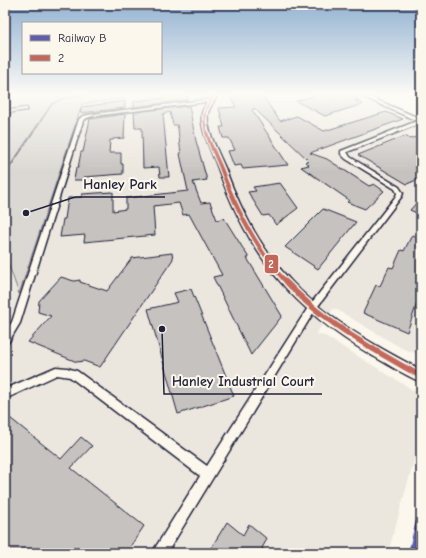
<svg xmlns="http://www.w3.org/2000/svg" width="426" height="558" viewBox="0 0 426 558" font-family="'Comic Neue',sans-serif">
<rect width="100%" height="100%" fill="#fbf7ec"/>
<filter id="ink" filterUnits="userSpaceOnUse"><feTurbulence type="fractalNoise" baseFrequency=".025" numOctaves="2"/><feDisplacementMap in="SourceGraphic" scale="8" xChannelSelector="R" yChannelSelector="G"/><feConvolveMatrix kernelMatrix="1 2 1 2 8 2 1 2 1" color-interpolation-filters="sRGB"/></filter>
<g filter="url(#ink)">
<polygon fill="#ebe7df" points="124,94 354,94 421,123 421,355 403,349 334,308 316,334 325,336 421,395 421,436 388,553 5,553 5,254 19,294 82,103 126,98"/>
<polygon fill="#dbd8d3" stroke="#7e7d87" points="5,94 125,94 126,98 82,104 19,294 5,254"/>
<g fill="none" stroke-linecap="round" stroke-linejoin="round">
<polyline stroke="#787681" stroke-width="1.5" points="21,150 52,104 64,98 89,94"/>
<polyline stroke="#787681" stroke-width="2" points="5,174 22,149"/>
</g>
<g fill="#c6c2c0" stroke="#22223b">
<polygon points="187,94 188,100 134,107 134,101 164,98 164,96"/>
<polygon points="229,94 261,94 280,121 297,116 324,131 386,112 403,119 310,153 327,159 369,186 374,184 384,191 365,209 347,202 349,200 301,167 309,165 305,162 309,161 254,108 252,110 288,165 243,169 241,165 234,166 228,151 235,150 229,138 223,138 220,127 224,127 219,108 236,107"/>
<polygon points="321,94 347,94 359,100 355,101 363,104 325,116 296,101"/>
<polygon points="125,101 125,108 80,113 82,107"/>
<polygon points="189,106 196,141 207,180 193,182 201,203 210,202 217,220 224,218 249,258 247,258 282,316 251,355 213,277 222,275 189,214 183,215 179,203 153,206 155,235 84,242 85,235 60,237 63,219 65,219 68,198 82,197 82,194 113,192 113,211 126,209 126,198 188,191 180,154 181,154 178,129 177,125 173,125 170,112 163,114 169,177 160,177 159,167 143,168 142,128 135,128 134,112"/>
<polygon points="125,114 124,138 113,139 113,140 110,140 109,153 121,153 121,164 123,164 123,174 84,177 84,180 74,180 76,168 78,168 81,152 83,152 90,119"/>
<polygon points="421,135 421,178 407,184 358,155 405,136 410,139"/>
<polygon points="280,183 298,208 276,225 269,215 263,216 248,192 256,191 253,187"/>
<polygon points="421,198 421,215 410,210"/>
<polygon points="323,209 356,222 318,269 285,247"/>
<polygon points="412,235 421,238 421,292 407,332 363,313 376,285 380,286 389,267 393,268 401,250 404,251"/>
<polygon points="172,253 173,259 100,367 84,361 77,362 28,342 51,316 38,312 39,301 61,277 74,281 80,280 80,282 107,291 132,258"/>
<polygon points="191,289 234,396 178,414 148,309 178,302 174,293"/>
<polygon points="5,414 61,459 81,437 92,446 71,468 144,526 126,553 5,553"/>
<polygon points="227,522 243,535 249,524 267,539 262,548 267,553 208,553"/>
</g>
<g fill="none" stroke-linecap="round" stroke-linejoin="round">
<defs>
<g id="minor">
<polygon points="357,94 363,94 421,119 421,123 347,152 350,157 399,187 403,193 402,196 315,310 167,553 152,553 200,476 70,377 57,375 5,399 5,389 56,367 67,368 77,371 207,466 309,306 396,196 397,193 395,189 346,159 341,154 341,151 417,121"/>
<polygon points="212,99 214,100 214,101 93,116 87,118 83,121 20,323 8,343 5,344 5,332 12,322 79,119 83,116 93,114"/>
<polygon points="25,108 27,108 27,110 5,113 5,111"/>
</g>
<path id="tertiary" d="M212,94h6c-3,6 -8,12 -10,19 -3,15 11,41 17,55 41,111 95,149 196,202v12c-17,-7 -33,-18 -48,-26 -81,-47 -124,-100 -155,-188 -5,-14 -19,-40 -16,-55 2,-7 7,-13 10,-19z"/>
</defs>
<use href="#minor" stroke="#22223b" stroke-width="3"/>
<use href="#tertiary" stroke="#22223b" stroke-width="3"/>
<use href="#minor" fill="#fbf7ec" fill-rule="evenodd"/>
<use href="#tertiary" fill="#fbf7ec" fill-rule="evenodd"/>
<defs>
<path id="bus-1" d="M213,94h3c-3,6 -8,12 -10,19 -3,17 11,39 17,55 13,36 31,70 54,101 4,4 8,9 13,13 37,39 84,65 131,91v6c-7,-3 -13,-7 -19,-10 -10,-6 -21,-12 -31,-18 -26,-16 -52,-33 -74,-54 -36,-36 -61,-82 -78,-129 -6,-15 -19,-38 -15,-55 1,-7 6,-13 9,-19z"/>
</defs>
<use href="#bus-1" stroke="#fbf7ec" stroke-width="3"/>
<use href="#bus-1" fill="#c2685b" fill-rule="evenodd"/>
<defs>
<polygon id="rail-1" points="421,515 421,540 418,553 408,553 416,520 418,517"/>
</defs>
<use href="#rail-1" stroke="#fbf7ec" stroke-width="3"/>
<use href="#rail-1" fill="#5f5fa8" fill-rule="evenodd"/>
</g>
</g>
<linearGradient id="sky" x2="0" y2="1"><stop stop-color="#92b2d2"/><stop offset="0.55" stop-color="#fdfbf6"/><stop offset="1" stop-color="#fdfbf6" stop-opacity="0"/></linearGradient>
<rect width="426" height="172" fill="url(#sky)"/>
<path fill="none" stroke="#22223b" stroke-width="1.5" d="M26 213L75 197H165M162 329L164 394H322"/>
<g fill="#22223b" stroke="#fbf7ec" stroke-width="1.5">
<circle cx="26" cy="213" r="4"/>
<circle cx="162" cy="329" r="4"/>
</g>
<g font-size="14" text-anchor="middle" font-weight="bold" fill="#22223b" stroke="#fbf7ec" stroke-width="4" stroke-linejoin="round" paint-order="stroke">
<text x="120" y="189">Hanley Park</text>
<text x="243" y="386">Hanley Industrial Court</text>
</g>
<rect stroke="#fbf7ec" stroke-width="1.5" x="264" y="254" width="15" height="20" rx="4" fill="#c2685b"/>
<g font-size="11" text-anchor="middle" font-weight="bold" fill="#fff">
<text x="271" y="268">2</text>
</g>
<rect width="426" height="558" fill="none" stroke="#fbf7ec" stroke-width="20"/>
<rect x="10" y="10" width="406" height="538" fill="none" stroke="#22223b" stroke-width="1.5" filter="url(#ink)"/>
<rect x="22" y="22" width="140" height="52" fill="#fbf7ec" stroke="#a4a2a5"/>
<rect x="30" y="35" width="20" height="6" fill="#5f5fa8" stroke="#a4a2a5"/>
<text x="58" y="42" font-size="12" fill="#22223b">Railway B</text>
<rect x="30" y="55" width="20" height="6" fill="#c2685b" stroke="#a4a2a5"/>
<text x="58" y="62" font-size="12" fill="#22223b">2</text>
</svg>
